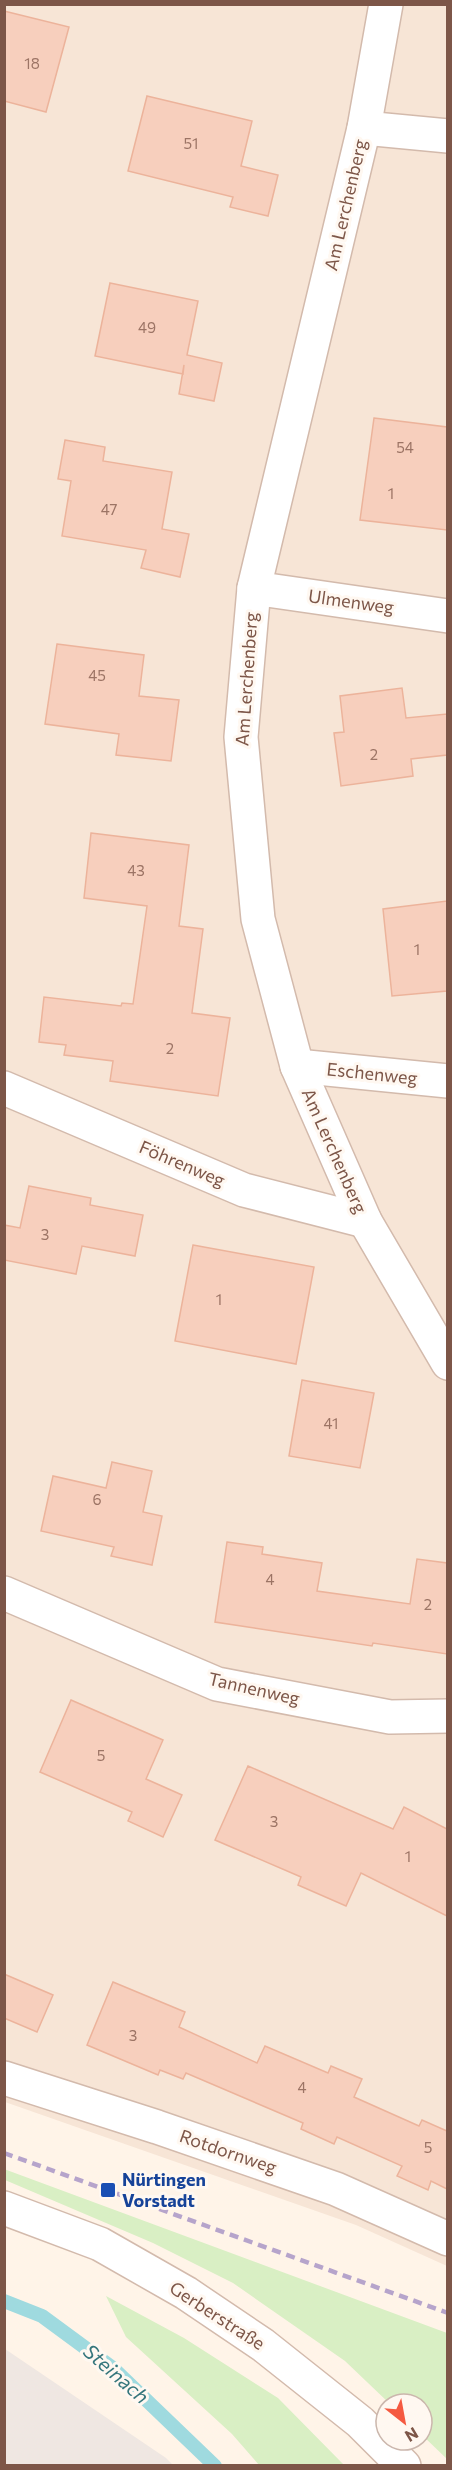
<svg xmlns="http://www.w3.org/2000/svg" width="452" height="2470" viewBox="0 0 452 2470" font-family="Commissioner,sans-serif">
<rect width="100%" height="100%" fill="#fff4e8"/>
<polygon fill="#f7e5d6" points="5,5 447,5 447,2266 356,2225 5,2102"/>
<polygon fill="#efe7e2" points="5,2349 166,2458 173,2465 5,2465"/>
<g fill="#d9efc4">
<polygon points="4,2169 447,2333 447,2459 422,2435 422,2404 390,2404 345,2361 233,2283 153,2243 5,2180"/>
<polygon points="106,2296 184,2338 278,2398 344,2465 259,2465 232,2434 126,2337"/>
</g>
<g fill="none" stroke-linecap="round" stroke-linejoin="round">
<polyline stroke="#9fdadf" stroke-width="14" points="4,2301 42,2316 114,2369 215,2466"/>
</g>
<g fill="#f7cfbd" stroke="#ecb39b" stroke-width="1.5">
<polygon points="4,11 69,27 46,112 4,101"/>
<polygon points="147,96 252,121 241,166 278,175 268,216 230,207 233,197 128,171"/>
<polygon points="110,283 198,301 187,355 222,363 214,401 179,394 184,365 183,374 95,356"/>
<polygon points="374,418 447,427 447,530 360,520"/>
<polygon points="65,440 105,447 103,461 172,472 162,529 189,534 180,577 141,568 146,550 62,536 71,481 58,479"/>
<polygon points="57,644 144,655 139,696 179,700 171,761 116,755 119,734 45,724"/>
<polygon points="402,688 406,718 447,714 447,755 411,759 413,776 341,786 334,733 344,732 340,696"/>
<polygon points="91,833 189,845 179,926 203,929 192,1013 230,1018 218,1096 110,1081 113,1061 64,1055 66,1045 39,1042 44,997 121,1006 122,1003 133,1004 147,906 84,898"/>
<polygon points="447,901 447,991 392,996 383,909"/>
<polygon points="29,1186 91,1198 90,1205 143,1215 135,1256 82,1246 76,1274 4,1260 4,1225 20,1228"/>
<polygon points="193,1245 314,1267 296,1364 175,1341"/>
<polygon points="302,1380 374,1393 360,1468 289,1456"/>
<polygon points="112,1462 152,1471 143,1512 162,1516 152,1565 111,1556 114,1547 41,1531 53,1476 106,1488"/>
<polygon points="227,1542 263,1547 262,1554 322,1563 317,1591 410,1604 417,1559 447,1563 447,1654 373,1643 372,1646 215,1622"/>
<polygon points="71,1700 163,1740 146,1779 182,1795 163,1837 128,1821 132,1812 40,1772"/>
<polygon points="248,1766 393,1829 404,1807 447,1829 447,1916 361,1873 346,1906 298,1885 301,1877 215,1840"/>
<polygon points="4,1974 53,1995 37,2032 4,2018"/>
<polygon points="113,1982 185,2012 179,2027 257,2063 265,2046 328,2073 331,2066 362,2079 354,2097 419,2126 422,2120 447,2131 447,2189 431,2181 428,2190 397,2176 402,2166 337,2137 334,2144 301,2129 303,2123 186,2073 183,2079 160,2070 158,2075 87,2045"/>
</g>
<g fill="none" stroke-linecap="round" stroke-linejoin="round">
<defs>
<g id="street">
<polyline points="386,4 364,128 254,588 241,737 258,919 297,1066 365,1221 448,1363"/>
<polyline points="364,128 448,136"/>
<polyline points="254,588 448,616"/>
<polyline points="297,1066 448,1081"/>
<polyline points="4,1088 244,1190 365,1221"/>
<polyline points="4,1593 217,1684 390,1717 448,1716"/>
<polyline points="4,2078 157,2127 336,2189 448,2239"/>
<polyline points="4,2208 100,2244 186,2293 263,2345 360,2422 404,2466"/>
</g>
</defs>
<use href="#street" stroke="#d3baac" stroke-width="36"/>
<use href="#street" stroke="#fff" stroke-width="33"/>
<polyline stroke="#b6a4cb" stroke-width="4.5" stroke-dasharray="9 6" stroke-linecap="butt" points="4,2153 448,2313"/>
</g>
<rect fill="#1a4fb4" stroke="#fff8f1" stroke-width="2" x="100" y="2182" width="16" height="16" rx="3"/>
<g text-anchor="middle" stroke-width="6" stroke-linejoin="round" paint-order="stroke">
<g font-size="15" fill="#9c7465">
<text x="32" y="69">18</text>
<text x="191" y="149">51</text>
<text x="147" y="333">49</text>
<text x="405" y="453">54</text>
<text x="391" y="499">1</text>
<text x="109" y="515">47</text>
<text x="97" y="681">45</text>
<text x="374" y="760">2</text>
<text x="136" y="876">43</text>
<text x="417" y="955">1</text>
<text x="170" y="1054">2</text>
<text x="45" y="1240">3</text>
<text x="219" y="1305">1</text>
<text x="331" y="1429">41</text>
<text x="97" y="1505">6</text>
<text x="270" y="1585">4</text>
<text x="428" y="1610">2</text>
<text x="101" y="1761">5</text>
<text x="274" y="1827">3</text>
<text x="408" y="1862">1</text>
<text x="133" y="2041">3</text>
<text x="302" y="2093">4</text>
<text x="428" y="2153">5</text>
</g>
<g font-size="18" fill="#7d5648" stroke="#fff8f1">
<text transform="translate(346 205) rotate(-77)" y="6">Am Lerchenberg</text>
<text transform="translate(351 602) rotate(8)" y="6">Ulmenweg</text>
<text transform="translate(247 679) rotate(-86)" y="6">Am Lerchenberg</text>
<text transform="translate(372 1074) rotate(6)" y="6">Eschenweg</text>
<text transform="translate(334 1151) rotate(66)" y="6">Am Lerchenberg</text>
<text transform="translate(182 1164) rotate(23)" y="6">Föhrenweg</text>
<text transform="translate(254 1689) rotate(13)" y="6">Tannenweg</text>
<text transform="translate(228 2152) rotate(19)" y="6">Rotdornweg</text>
<text transform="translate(217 2316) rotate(33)" y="6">Gerberstraße</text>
</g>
<g font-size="18" font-weight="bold" fill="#164399" stroke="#fff8f1" text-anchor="start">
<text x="122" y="2186">Nürtingen<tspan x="122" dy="21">Vorstadt</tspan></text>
</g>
<g font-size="20" font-style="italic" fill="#36767c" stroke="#fff8f1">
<text transform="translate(116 2374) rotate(41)" y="7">Steinach</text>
</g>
</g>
<rect width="452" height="2470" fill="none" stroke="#7d5648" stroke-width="12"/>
<g transform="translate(404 2422) rotate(149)"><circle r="28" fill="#fff8f1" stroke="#cbb7ad" stroke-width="1.5"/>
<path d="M0-4.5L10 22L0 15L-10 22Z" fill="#f55a41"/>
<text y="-9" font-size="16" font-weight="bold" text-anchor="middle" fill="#7d5648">N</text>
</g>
</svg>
